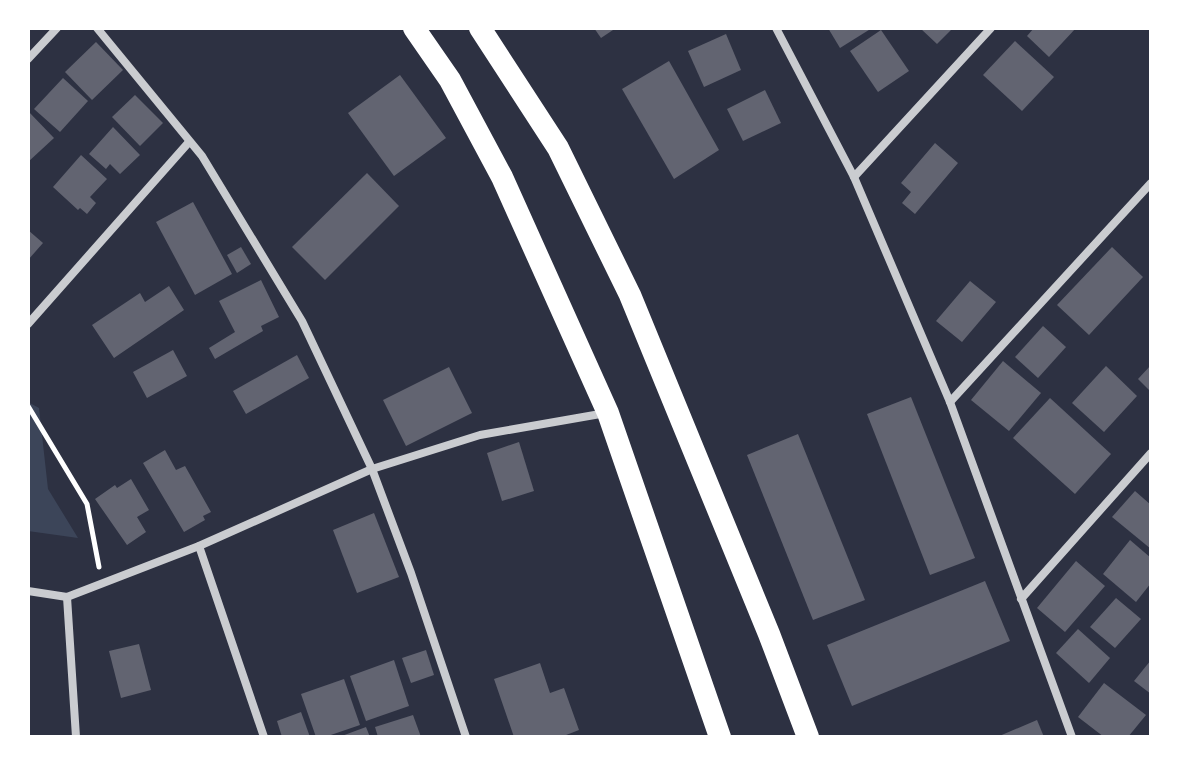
<svg xmlns="http://www.w3.org/2000/svg" width="1179" height="765" viewBox="0 0 1179 765" font-family="Mulish,sans-serif">
<rect width="100%" height="100%" fill="#2d3142"/>
<polygon fill="#3c4559" points="28,402 39,408 48,489 78,538 28,531"/>
<g fill="#626471">
<polygon points="594,28 616,28 601,38"/>
<polygon points="828,28 872,28 840,48"/>
<polygon points="920,28 953,28 937,44"/>
<polygon points="1034,28 1076,28 1049,57 1027,36"/>
<polygon points="881,30 909,71 878,92 850,51"/>
<polygon points="726,34 741,70 704,87 688,51"/>
<polygon points="1015,41 1054,77 1022,111 983,75"/>
<polygon points="96,42 123,70 92,100 65,72"/>
<polygon points="669,61 719,150 674,179 622,89"/>
<polygon points="400,75 446,138 394,176 348,113"/>
<polygon points="63,78 88,101 60,132 34,109"/>
<polygon points="765,90 781,123 743,141 727,109"/>
<polygon points="135,95 163,123 140,146 112,117"/>
<polygon points="28,111 54,138 28,162"/>
<polygon points="113,127 140,155 120,174 110,164 106,169 89,154"/>
<polygon points="935,143 958,163 915,214 902,203 911,192 901,183"/>
<polygon points="81,155 107,179 90,197 96,203 87,214 80,208 78,210 53,187"/>
<polygon points="367,173 399,206 325,280 292,247"/>
<polygon points="193,202 232,274 195,295 156,222"/>
<polygon points="28,230 43,243 28,260"/>
<polygon points="241,247 251,264 237,273 227,255"/>
<polygon points="1112,247 1143,277 1089,335 1057,305"/>
<polygon points="261,280 279,317 261,326 263,331 215,359 209,348 235,332 219,301"/>
<polygon points="970,281 996,302 962,342 936,321"/>
<polygon points="169,286 184,310 114,358 92,325 140,293 145,302"/>
<polygon points="1043,326 1066,347 1038,378 1015,357"/>
<polygon points="173,350 187,376 147,398 133,372"/>
<polygon points="297,355 309,378 246,414 233,391"/>
<polygon points="1003,361 1041,393 1009,431 971,400"/>
<polygon points="1151,365 1151,392 1138,379"/>
<polygon points="1106,366 1137,396 1104,432 1072,403"/>
<polygon points="449,367 472,413 406,446 383,400"/>
<polygon points="911,397 975,558 930,575 867,414"/>
<polygon points="1050,398 1111,454 1075,494 1013,438"/>
<polygon points="798,434 865,600 813,620 747,455"/>
<polygon points="519,442 534,491 502,501 487,453"/>
<polygon points="165,450 176,470 185,466 211,512 203,516 205,520 184,532 143,463"/>
<polygon points="131,479 149,510 137,517 146,532 127,545 95,499 115,485 117,488"/>
<polygon points="1135,491 1151,505 1151,549 1112,517"/>
<polygon points="374,513 399,577 357,593 333,530"/>
<polygon points="1130,540 1151,558 1151,583 1136,602 1103,574"/>
<polygon points="1076,561 1105,586 1065,632 1037,608"/>
<polygon points="985,581 1010,641 852,706 827,645"/>
<polygon points="1116,598 1141,619 1115,648 1090,627"/>
<polygon points="1078,629 1110,658 1089,683 1056,653"/>
<polygon points="139,644 151,690 121,698 109,651"/>
<polygon points="426,650 434,675 411,683 402,658"/>
<polygon points="394,660 409,706 366,721 350,676"/>
<polygon points="1151,660 1151,694 1134,681"/>
<polygon points="540,663 550,693 564,688 579,730 561,737 514,737 494,679"/>
<polygon points="344,679 360,725 325,737 316,737 301,694"/>
<polygon points="1104,683 1146,715 1128,737 1104,737 1078,717"/>
<polygon points="301,712 310,737 282,737 277,721"/>
<polygon points="413,715 421,737 378,737 375,727"/>
<polygon points="1037,720 1044,737 997,737"/>
<polygon points="366,727 370,737 339,737"/>
</g>
<g fill="none" stroke-linecap="round" stroke-linejoin="round">
<polyline stroke="#fff" stroke-width="5" points="28,406 87,504 99,567"/>
<g stroke="#caccd0" stroke-width="8">
<polyline points="97,28 202,156 302,321 372,469 411,573 466,737"/>
<polyline points="776,28 854,177 950,402 1072,737"/>
<polyline points="28,59 57,28"/>
<polyline points="854,177 991,28"/>
<polyline points="28,324 189,142"/>
<polyline points="950,402 1151,183"/>
<polyline points="199,546 264,737"/>
<polyline points="28,591 67,597 199,546 372,469 480,435 606,413"/>
<polyline points="67,597 76,737"/>
<polyline points="1021,599 1151,453"/>
</g>
<g stroke="#fff" stroke-width="22">
<polyline points="414,28 450,80 502,177 608,413 720,737"/>
<polyline points="480,28 558,148 630,295 769,634 808,737"/>
</g>
</g>
<rect width="1179" height="765" fill="none" stroke="#ffffff" stroke-width="60"/>
</svg>
